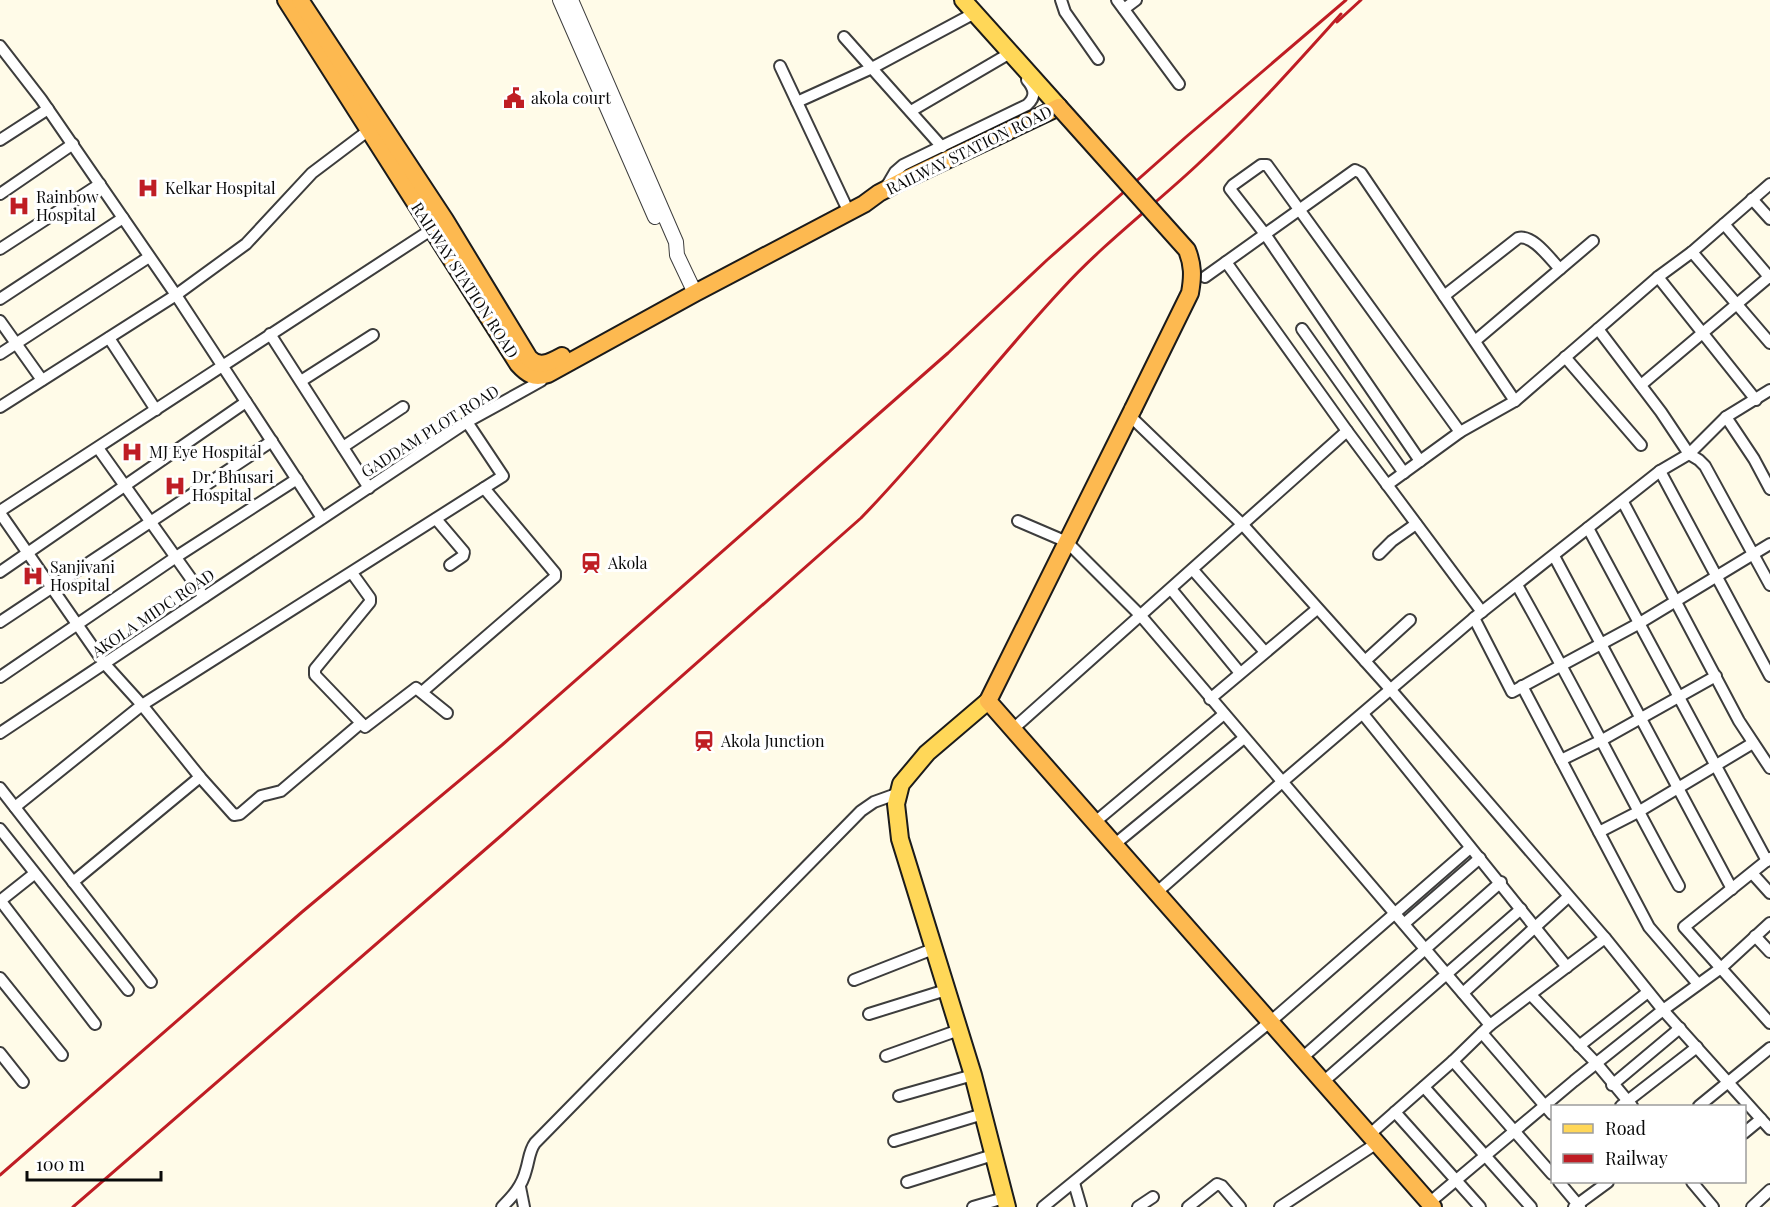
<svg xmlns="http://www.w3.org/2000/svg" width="1770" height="1207" viewBox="0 0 1770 1207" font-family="'Playfair Display',serif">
<rect width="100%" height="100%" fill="#fffbe8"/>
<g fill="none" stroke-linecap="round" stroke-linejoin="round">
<defs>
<g id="minor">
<polyline points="1061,0 1065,12 1098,59"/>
<polyline points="1117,0 1179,84"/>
<polyline points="1124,9 1136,0"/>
<polyline points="844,37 942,147"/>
<polyline points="0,46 41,99 176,295 322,518"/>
<polyline points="780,66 845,204"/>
<polyline points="797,102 872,68 969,16"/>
<polyline points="911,111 1005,56"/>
<polyline points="0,140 48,109"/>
<path d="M885,189l10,-17 8,-7 124,-60c9,-8 8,-16 0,-25"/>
<polyline points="0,194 73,144"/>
<polyline points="1752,199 1770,219"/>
<polyline points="1724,224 1770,278"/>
<polyline points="0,249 100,184"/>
<polyline points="1692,252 1770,343"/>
<polyline points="1226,262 1347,431 1482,612"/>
<polyline points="1205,277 1355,170 1361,173 1515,401 1658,277 1756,400"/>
<polyline points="1658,277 1692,252 1770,184"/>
<path d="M1444,296l74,-58c15,-4 32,21 42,31"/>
<polyline points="0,299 123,218"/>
<polyline points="0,321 42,380"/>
<polyline points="1302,329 1404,473"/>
<polyline points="1598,329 1661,412 1689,454 1699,460 1705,466 1770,585"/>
<polyline points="270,334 369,488"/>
<polyline points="109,338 156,410"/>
<polyline points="1475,341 1593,241"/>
<polyline points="0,354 149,257"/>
<polyline points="1565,357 1641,445"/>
<polyline points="301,381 373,335"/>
<polyline points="1641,385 1770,276"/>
<polyline points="0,407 176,295 246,244 312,173 369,130"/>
<polyline points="1129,415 1243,525 1391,690 1605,938 1663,1010 1770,1129"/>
<polyline points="1726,417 1754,459 1770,489"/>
<polyline points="343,447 403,407"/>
<polyline points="98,448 204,597"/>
<polyline points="1420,461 1265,234 1230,189 1233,185 1261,165 1267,165 1460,432"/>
<polyline points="1660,471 1770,676"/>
<polyline points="1387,485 1460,432 1515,401"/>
<polyline points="1623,502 1739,721 1770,768"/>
<polyline points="0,511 437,226"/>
<polyline points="0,513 104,663 142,705 503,476 467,422"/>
<polyline points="436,519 464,552 463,556 450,565"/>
<polyline points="1018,521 1067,542 1141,616 1490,1025 1605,938"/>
<polyline points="1588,528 1767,861"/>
<polyline points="1379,554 1392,541 1416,524"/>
<polyline points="1554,556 1732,889"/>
<polyline points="1193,570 1265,652"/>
<polyline points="0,572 246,402"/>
<polyline points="352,573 370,598 370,602 315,669 315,675 365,727 416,688 447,713"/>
<path d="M1517,585c56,99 107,201 162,301"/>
<polyline points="1171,589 1240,673"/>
<polyline points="1474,618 1512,692 1638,624 1770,544"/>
<polyline points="0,622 272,441"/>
<polyline points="1365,661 1410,620"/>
<polyline points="0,677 176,557 297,479"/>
<polyline points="1522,686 1649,927 1698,984"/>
<polyline points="422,692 555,577 555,573 484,488"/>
<polyline points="1210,699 1317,609"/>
<polyline points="1363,714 1567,967"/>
<polyline points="1013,729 1347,431"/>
<polyline points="0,733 467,422 541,381 540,374"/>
<polyline points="1561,760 1602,740 1716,676"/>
<polyline points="0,788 151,982"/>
<polyline points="15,807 142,705 200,777 234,815 240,814 261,796 281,791 361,723"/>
<polyline points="1095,822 1224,714"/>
<polyline points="0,829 128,990"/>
<polyline points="1599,832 1638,812 1753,743"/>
<polyline points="1115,844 1244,738"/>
<polyline points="1770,858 1684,927 1770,1023"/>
<polyline points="1752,873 1770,893"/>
<polyline points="73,882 200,777"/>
<polyline points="1156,893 1281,783 1474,618 1660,471 1689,454 1726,417 1770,390"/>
<polyline points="0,900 95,1024"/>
<polyline points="0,901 34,874"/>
<polyline points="1405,923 1480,858"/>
<polyline points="1755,936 1770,952"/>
<polyline points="0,978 62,1055"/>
<polyline points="854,980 933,949"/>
<polyline points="1463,993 1568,897"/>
<polyline points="1531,995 1597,1064 1632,1106"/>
<polyline points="869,1014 946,990"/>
<polyline points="1482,1033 1552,1114"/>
<polyline points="1579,1046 1648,992"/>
<polyline points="0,1053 23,1082"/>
<polyline points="886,1056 959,1030"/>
<polyline points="1302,1058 1501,882"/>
<polyline points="1453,1061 1552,1174"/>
<polyline points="1323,1082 1521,909"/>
<polyline points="1612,1085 1680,1028"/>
<polyline points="1424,1087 1531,1207"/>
<polyline points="899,1096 973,1075"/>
<polyline points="1621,1106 1697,1047"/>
<polyline points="1699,1106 1770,1048"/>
<polyline points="1395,1112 1480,1207"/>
<polyline points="1744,1133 1761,1119"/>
<polyline points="1369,1135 1453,1061 1490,1025"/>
<polyline points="894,1141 983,1114"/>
<polyline points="907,1182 993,1155"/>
<polyline points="1559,1182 1580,1207"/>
<polyline points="1692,1182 1713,1207"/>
<polyline points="1074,1183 1081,1207"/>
<polyline points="520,1187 524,1207"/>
<polyline points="1429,1203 1574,1081 1663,1010 1721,968 1770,923"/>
<path d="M502,1207c11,-11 20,-21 24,-37 3,-9 3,-19 9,-27l326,-332 13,-9 25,-9"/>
<polyline points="973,1207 1004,1198"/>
<polyline points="1043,1207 1270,1022 1470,848"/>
<polyline points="1138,1207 1153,1197"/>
<polyline points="1188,1207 1217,1184 1222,1186 1240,1207"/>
<polyline points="1280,1207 1377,1143"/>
<polyline points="1574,1207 1608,1182"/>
<polyline points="1752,1207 1770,1190"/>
</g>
<g id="tertiary">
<polyline points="560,0 655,217"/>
<polyline points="571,0 676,242 677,255 695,293"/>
</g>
<g id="primary">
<polyline points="963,0 1059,107"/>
<polyline points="988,701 927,753 901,784 896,804 900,839 973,1075 1007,1207"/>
</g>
<g id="trunk">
<path d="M286,0l232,364c9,10 16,15 30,10l147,-81 169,-89 15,-11 23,-12 157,-74"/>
<path d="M300,0l145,220 84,138c10,11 22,4 33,-2"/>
<polyline points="1133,409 988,701 1433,1207"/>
</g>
</defs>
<use href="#minor" stroke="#3d3d3d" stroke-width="14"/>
<use href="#tertiary" stroke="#3d3d3d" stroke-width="16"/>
<use href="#primary" stroke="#1b1b1b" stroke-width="20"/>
<use href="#trunk" stroke="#1b1b1b" stroke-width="20"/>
<use href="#minor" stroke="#fff" stroke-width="10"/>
<use href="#tertiary" stroke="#fff" stroke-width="14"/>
<use href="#primary" stroke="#ffd758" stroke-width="16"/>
<use href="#trunk" stroke="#fdb950" stroke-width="16"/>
<g stroke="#bf1d24" stroke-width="3">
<polyline points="1337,22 1361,0"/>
<polyline points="0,1175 302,912 502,745 948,353 1047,260 1186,137 1346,0"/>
<path d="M73,1207l430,-373 358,-316c71,-73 132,-155 201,-229 41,-45 90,-82 134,-123 51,-47 98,-100 145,-152"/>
</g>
<defs>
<path id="trunk-bridge" d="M1059,107l128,143c6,15 6,26 3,43l-57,116"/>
</defs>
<use href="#trunk-bridge" stroke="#1b1b1b" stroke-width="20" stroke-linecap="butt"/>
<use href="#trunk-bridge" stroke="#fdb950" stroke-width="16"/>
</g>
<defs>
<symbol id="civic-bare" viewBox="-9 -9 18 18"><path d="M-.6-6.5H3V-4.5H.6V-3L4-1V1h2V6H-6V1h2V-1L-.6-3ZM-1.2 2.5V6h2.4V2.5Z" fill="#bf1d24" stroke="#fff" stroke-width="2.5" paint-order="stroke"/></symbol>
<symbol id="hospital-bare" viewBox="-9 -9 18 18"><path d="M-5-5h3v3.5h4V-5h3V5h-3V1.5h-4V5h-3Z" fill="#bf1d24" stroke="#fff" stroke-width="2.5" paint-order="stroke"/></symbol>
<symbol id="station-bare" viewBox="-9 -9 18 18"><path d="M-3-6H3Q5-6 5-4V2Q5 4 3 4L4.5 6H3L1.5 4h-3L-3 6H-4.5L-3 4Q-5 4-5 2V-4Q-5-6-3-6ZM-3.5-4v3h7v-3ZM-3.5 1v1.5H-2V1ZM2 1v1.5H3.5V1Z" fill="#bf1d24" stroke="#fff" stroke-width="2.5" paint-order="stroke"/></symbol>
</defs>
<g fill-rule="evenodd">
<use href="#civic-bare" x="499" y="83" width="30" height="30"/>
<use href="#hospital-bare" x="133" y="173" width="30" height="30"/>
<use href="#hospital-bare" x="4" y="191" width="30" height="30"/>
<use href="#hospital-bare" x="117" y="437" width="30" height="30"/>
<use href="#hospital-bare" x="160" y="471" width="30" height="30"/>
<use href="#station-bare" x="576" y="548" width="30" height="30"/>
<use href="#hospital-bare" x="18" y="561" width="30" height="30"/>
<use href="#station-bare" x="689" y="726" width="30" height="30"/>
</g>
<g text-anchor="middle" stroke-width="6" stroke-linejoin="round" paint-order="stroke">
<g font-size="16" fill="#0a0a0a" stroke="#fff" text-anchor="start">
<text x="531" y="104">akola court</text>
<text x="165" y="194">Kelkar Hospital</text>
<text x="36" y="203">Rainbow<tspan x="36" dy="18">Hospital</tspan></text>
<text x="149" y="458">MJ Eye Hospital</text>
<text x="192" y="483">Dr. Bhusari<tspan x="192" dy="18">Hospital</tspan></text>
<text x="608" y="569">Akola</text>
<text x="50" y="573">Sanjivani<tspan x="50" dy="18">Hospital</tspan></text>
<text x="721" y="747">Akola Junction</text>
</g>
<g font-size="16" fill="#0a0a0a" stroke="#fff">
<text transform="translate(969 150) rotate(-26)" y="6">RAILWAY STATION ROAD</text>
<text transform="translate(465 280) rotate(57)" y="6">RAILWAY STATION ROAD</text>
<text transform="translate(430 431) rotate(-32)" y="6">GADDAM PLOT ROAD</text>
<text transform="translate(153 613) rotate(-34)" y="6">AKOLA MIDC ROAD</text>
</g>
</g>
<rect x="1551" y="1105" width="195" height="78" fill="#ffffff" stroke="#9d9d9d" stroke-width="1.5"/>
<rect x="1563" y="1124" width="30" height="9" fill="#ffd758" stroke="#9d9d9d" stroke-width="1.5"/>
<text x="1605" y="1135" font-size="18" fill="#0a0a0a">Road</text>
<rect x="1563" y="1154" width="30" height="9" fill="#bf1d24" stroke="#9d9d9d" stroke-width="1.5"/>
<text x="1605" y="1165" font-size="18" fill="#0a0a0a">Railway</text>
<path d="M27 1171v9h134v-9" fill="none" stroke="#0a0a0a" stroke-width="3"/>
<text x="36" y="1171" font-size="18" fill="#0a0a0a" stroke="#ffffff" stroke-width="4.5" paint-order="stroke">100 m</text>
</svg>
